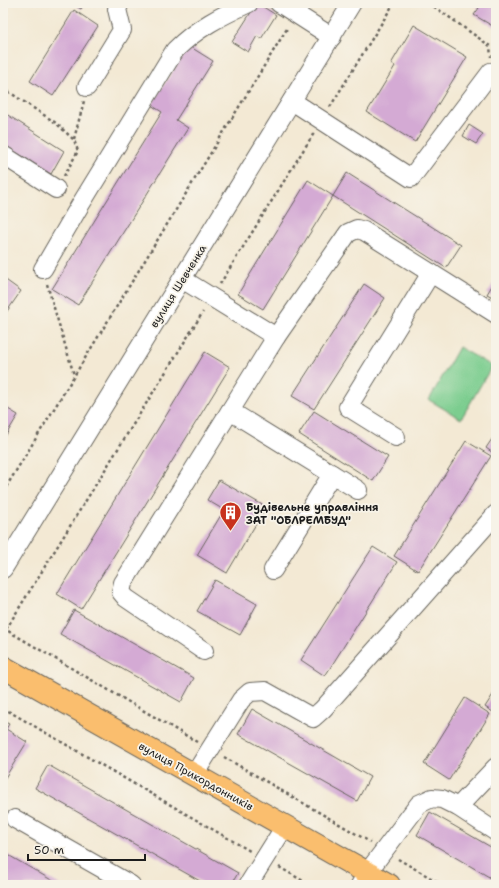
<svg xmlns="http://www.w3.org/2000/svg" width="499" height="888" viewBox="0 0 499 888" font-family="'Shantell Sans',sans-serif">
<rect width="100%" height="100%" fill="#f7f3e8"/>
<filter id="ink" filterUnits="userSpaceOnUse"><feTurbulence type="fractalNoise" baseFrequency=".025" numOctaves="2"/><feDisplacementMap in="SourceGraphic" scale="8" xChannelSelector="R" yChannelSelector="G"/><feConvolveMatrix kernelMatrix="1 2 1 2 8 2 1 2 1" color-interpolation-filters="sRGB"/></filter>
<filter id="wash" filterUnits="userSpaceOnUse"><feTurbulence type="fractalNoise" baseFrequency=".012" numOctaves="4" result="noise"/><feDisplacementMap in="SourceGraphic" scale="16" xChannelSelector="R" yChannelSelector="G"/><feGaussianBlur stdDeviation="0.9" result="paint"/><feColorMatrix in="noise" values="0 0 0 0 0 0 0 0 0 0 0 0 0 0 0 0 0 1.4 0 .05"/><feComposite in="paint" operator="in"/></filter>
<g filter="url(#wash)">
<rect width="100%" height="100%" fill="#f3e9d4"/>
<polygon fill="#7bcd8f" stroke="#4c7456" points="459,347 492,366 461,419 429,400"/>
<g id="blocks">
<g fill="#d4aad4">
<polygon points="71,3 85,3 81,9"/>
<polygon points="257,3 276,15 261,39 257,36 248,52 232,42"/>
<polygon points="471,3 496,3 496,28 474,15 479,8"/>
<polygon points="74,10 98,26 53,96 30,81"/>
<polygon points="414,25 467,57 415,142 367,112 395,66 391,64"/>
<polygon points="189,46 213,61 176,120 188,128 78,305 52,289 162,112 151,105"/>
<polygon points="3,112 64,151 51,174 3,144"/>
<polygon points="469,125 483,134 476,144 463,136"/>
<polygon points="347,173 461,245 446,268 333,196 263,309 238,294 308,180 333,196"/>
<polygon points="3,278 21,291 3,317"/>
<polygon points="496,279 496,299 487,294"/>
<polygon points="364,284 385,298 314,409 292,396"/>
<polygon points="205,352 230,367 81,609 57,594"/>
<polygon points="3,406 18,415 3,440"/>
<polygon points="314,411 388,457 373,481 299,434"/>
<polygon points="496,433 496,455 486,448"/>
<polygon points="466,441 491,456 418,571 394,556"/>
<polygon points="219,480 266,507 227,573 197,555 224,510 207,500"/>
<polygon points="373,547 397,562 325,676 301,660"/>
<polygon points="215,580 257,604 240,635 197,611"/>
<polygon points="74,610 194,678 181,702 60,634"/>
<polygon points="496,690 496,714 485,707"/>
<polygon points="465,698 490,714 449,780 424,764"/>
<polygon points="252,709 370,777 357,801 238,734"/>
<polygon points="3,721 9,724 6,729 27,742 3,781"/>
<polygon points="48,765 238,873 231,885 207,885 35,788"/>
<polygon points="430,812 496,850 496,881 417,835"/>
<polygon points="3,852 60,885 5,885 3,884"/>
</g>
</g>
</g>
<g filter="url(#ink)">
<use href="#blocks" fill-opacity="0" stroke="#67645c" stroke-width="1"/>
<g fill="none" stroke-linecap="round" stroke-linejoin="round">
<defs>
<g id="minor">
<polyline points="279,3 332,37"/>
<polyline points="87,87 122,30 117,9 120,3"/>
<polyline points="292,101 411,178 491,72 496,74"/>
<polyline points="3,155 56,189"/>
<path d="M43,269l36,-62 96,-157c22,-22 46,-34 74,-47"/>
<polyline points="182,279 276,337"/>
<polyline points="230,411 358,490"/>
<polyline points="396,437 348,407 431,273"/>
<polyline points="3,569 352,3"/>
<polyline points="273,570 332,474"/>
<polyline points="204,651 126,598 121,592 123,583 276,337 348,233 357,229 364,231 496,314"/>
<polyline points="194,775 241,700 250,692 265,691 313,718 323,709 496,514"/>
<polyline points="458,807 496,767"/>
<polyline points="15,819 131,885"/>
<polyline points="248,885 285,826"/>
<polyline points="360,885 367,873 419,804 432,798 442,799 458,807 496,832"/>
</g>
<polyline id="major" points="3,667 389,885"/>
</defs>
<use href="#minor" stroke="#67645c" stroke-width="20"/>
<use href="#major" stroke="#67645c" stroke-width="24"/>
<g stroke="#67645c" stroke-width="2.5" stroke-dasharray="3 3" stroke-linecap="butt">
<polyline points="429,3 490,46 491,57"/>
<polyline points="3,88 56,123 74,140 78,151 64,176"/>
<polyline points="330,107 394,3"/>
<polyline points="74,139 84,101"/>
<polyline points="47,284 74,375"/>
<polyline points="220,284 314,133"/>
<polyline points="3,492 288,27"/>
<polyline points="3,628 197,742"/>
<polyline points="3,634 203,312"/>
<polyline points="3,708 250,851"/>
<polyline points="224,757 370,842"/>
<polyline points="398,859 443,885"/>
<polyline points="279,867 310,885"/>
</g>
<use href="#minor" stroke="#fff" stroke-width="18"/>
<use href="#major" stroke="#fabe6e" stroke-width="22"/>
</g>
</g>
<defs>
<symbol id="building-pin" viewBox="-11 -11 22 30"><path d="M0 17L-7.5 6A9.5 9.5 0 1 1 7.5 6Z" fill="#c8321e" stroke="#f7f3e8"/><path d="M-4-6H4V6H1V3H-1V6H-4ZM-2.5-4.3h1.7v1.8h-1.7ZM.8-4.3h1.7v1.8H.8ZM-2.5-1h1.7V.8h-1.7ZM.8-1h1.7V.8H.8Z" fill="#fff"/></symbol>
</defs>
<g fill-rule="evenodd">
<use href="#building-pin" x="218" y="500" width="25" height="34"/>
</g>
<g text-anchor="middle" stroke-width="3.5" stroke-linejoin="round" paint-order="stroke">
<g font-size="11" fill="#1c1c1c" stroke="#f7f3e8">
<text transform="translate(178 286) rotate(-58)" y="4">вулиця Шевченка</text>
<text transform="translate(196 776) rotate(29)" y="4">вулиця Прикордонників</text>
</g>
<g font-size="11" font-weight="bold" fill="#1c1c1c" stroke="#f7f3e8" text-anchor="start">
<text x="246" y="511">Будівельне управління<tspan x="246" dy="13">ЗАТ "ОБЛРЕМБУД"</tspan></text>
</g>
</g>
<rect width="499" height="888" fill="none" stroke="#f7f3e8" stroke-width="16"/>
<path d="M28 854v6h117v-6" fill="none" stroke="#1c1c1c" stroke-width="2"/>
<text x="34" y="854" font-size="12" fill="#1c1c1c" stroke="#f7f3e8" stroke-width="3" paint-order="stroke">50 m</text>
</svg>
